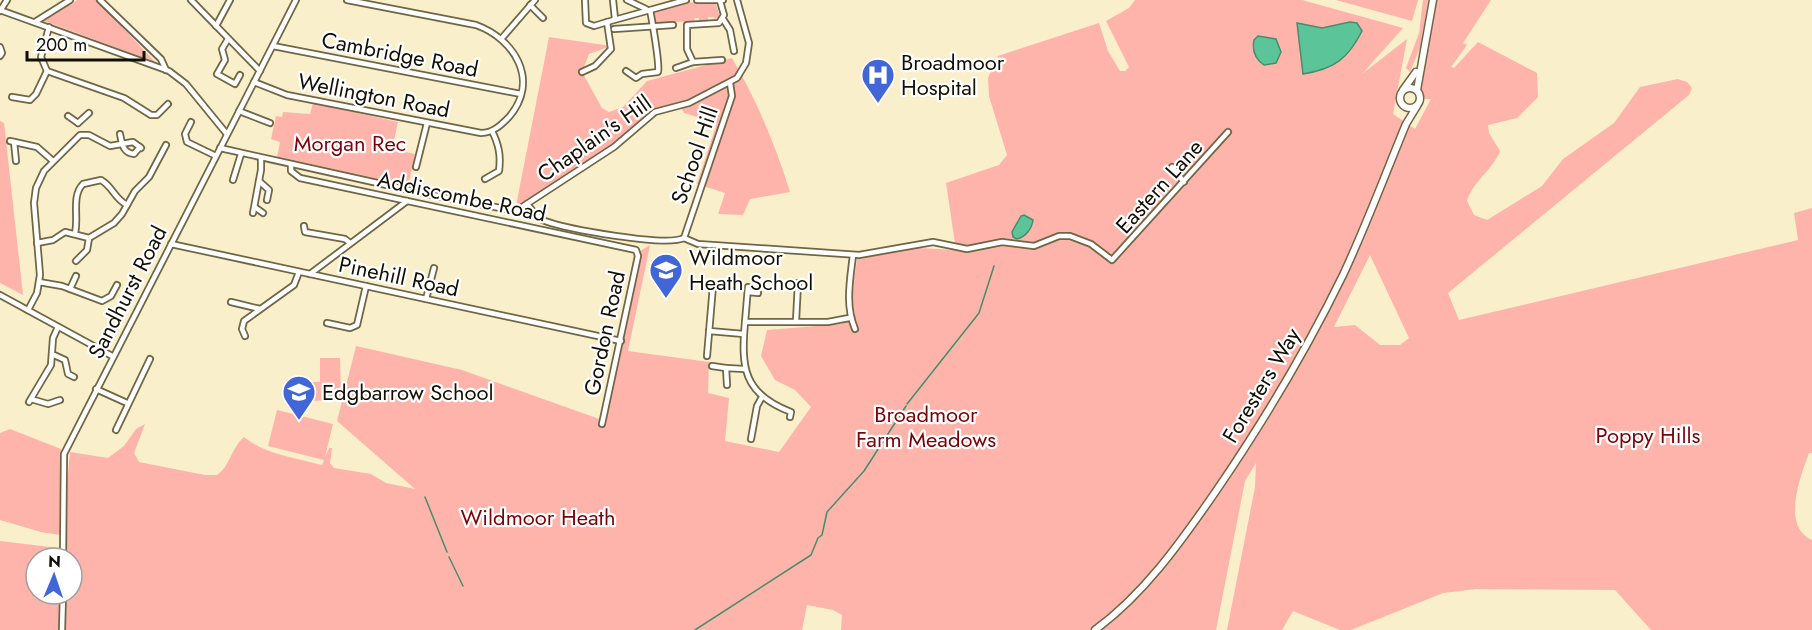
<svg xmlns="http://www.w3.org/2000/svg" width="1812" height="630" viewBox="0 0 1812 630" font-family="Jost,sans-serif">
<rect width="100%" height="100%" fill="#f9efca"/>
<g fill="#feb4ab" fill-rule="evenodd">
<polygon points="77,0 97,0 155,62 44,21"/>
<path d="M1135,0h167l101,28 -41,46 45,-35 -14,75 22,15 16,-30h-6l-4,-11 16,-88h54l-28,43 4,2 -16,22 3,1 24,-26 59,31 1,24 -21,21 -29,7 1,8 11,18c-8,20 -27,30 -33,50l7,14 13,5 55,-34 21,-27 51,-36 26,-36 38,-8 9,3 5,6 -3,7 -241,198 11,27 339,-80 -4,-27 18,-5v245h-3c-9,25 -28,73 3,87v90h-161l-36,-40 -139,-1 -33,4 -92,37h-11l-47,-19 -11,19h-55l28,-143 1,-24 -11,18 -29,149h-375l1,-15 -9,-5 -26,-5 -5,25h-802v-89l67,8 -2,-43 5,-54 38,6 16,-12 12,-17 9,-5 -11,29 5,9 66,13h12c14,-10 14,-27 27,-38 20,17 52,21 78,28l2,-5 -56,-14 9,-36 56,14 -8,33 4,-9h3l-2,15 4,5 37,6 15,9 29,6 -78,-68 19,-75 106,24 140,50 32,-165 16,-10 -22,106 81,11 -1,31 21,5 -4,43 54,11 32,-45 -16,-17 -20,-10 -14,-24 6,-26 74,-6 14,-8 -3,-18 5,-39 62,-11 37,2 -10,-67 53,-18 8,-10 -18,-59 -1,-18 10,-22 101,-33 9,28 12,20h5l4,-4 -23,-46 23,-13zM1370,255l39,83 -9,7h-20l-25,-20 -21,2zM36,558h36v36h-36z"/>
<polygon points="1336,0 1418,0 1412,21"/>
<polygon points="1423,0 1428,0 1421,45 1410,72 1406,68 1419,33"/>
<polygon points="685,2 716,4 720,17 715,19 714,17 708,17 708,21 699,21 699,18 695,18 694,21 652,23 652,11"/>
<path d="M549,37l62,9 -22,8 -7,18 20,36 7,4 14,-5 24,-26 85,-23c25,43 43,86 58,134l-40,7 -7,16 -25,-1 7,-21 -28,-9 20,-61 -33,-10 -4,-8 -25,7 -41,35 -88,56 -10,3z"/>
<polygon points="313,103 398,122 392,149 415,154 408,187 277,158 280,142 271,139 276,116 282,117 283,112 310,114"/>
<polygon points="0,121 4,123 23,295 0,283"/>
<polygon points="320,358 340,358 341,399 301,402 301,382 320,382"/>
<polygon points="10,429 61,449 60,535 41,532 0,520 0,433"/>
</g>
<g fill="#5bc599" stroke="#458e6c" stroke-width="1.5">
<path d="M1350,22l7,1 5,8c-14,28 -28,38 -59,43l-6,-51 25,5z"/>
<path d="M1258,36l18,3 5,13 -5,11 -12,2c-9,-6 -12,-15 -10,-25z"/>
<path d="M1024,215l9,5c-1,8 -7,17 -16,19l-4,-2 -1,-5 9,-16z"/>
</g>
<g fill="none" stroke-linecap="round" stroke-linejoin="round">
<g stroke="#458e6c" stroke-width="1.5">
<polyline points="907,404 979,313 994,266"/>
<polyline points="425,497 447,552"/>
<polyline points="449,557 463,586"/>
<polyline points="695,630 811,555 818,538 822,535 827,512 864,471 906,406"/>
</g>
<defs>
<g id="minor">
<polyline points="100,0 161,59 166,70"/>
<polyline points="191,0 260,71"/>
<polyline points="585,0 586,23 594,26 607,22"/>
<polyline points="613,0 615,19"/>
<polyline points="627,0 646,9"/>
<polyline points="697,0 723,0"/>
<polyline points="530,5 543,18"/>
<polyline points="0,10 169,71 186,84 226,133"/>
<polyline points="0,11 7,0"/>
<polyline points="723,19 730,30 734,51"/>
<polyline points="35,22 70,0"/>
<polyline points="216,26 230,0"/>
<polyline points="49,27 41,57 47,71 124,98 151,115 157,115 168,104"/>
<polyline points="614,29 673,25"/>
<polyline points="502,38 535,0"/>
<polyline points="228,39 222,49 225,60 217,74 235,84 240,75"/>
<polyline points="273,46 521,94"/>
<polyline points="0,47 2,53 0,56"/>
<polyline points="693,62 687,49 687,25 719,23 724,15 720,1"/>
<polyline points="676,68 693,62 722,60"/>
<path d="M626,71l10,7 6,-4 16,-2c2,-7 -6,-52 -8,-62"/>
<polyline points="582,72 595,66 611,49 607,22 686,0"/>
<path d="M254,82l33,13 194,38c12,0 20,-8 28,-16 31,-36 6,-78 -33,-92l-129,-25"/>
<polyline points="12,97 30,100 36,94 47,71"/>
<polyline points="239,111 270,123"/>
<polyline points="68,116 78,123"/>
<polyline points="191,122 185,134 187,142 216,156"/>
<polyline points="78,123 89,113"/>
<path d="M120,134c2,10 3,19 14,20l6,-7"/>
<polyline points="10,141 37,147 53,161"/>
<polyline points="14,142 16,161"/>
<polyline points="220,148 427,194 516,211 614,147 655,112 689,103 737,78 746,63 749,43 737,0"/>
<polyline points="291,164 291,171 300,178 636,250 638,256 602,424"/>
<polyline points="416,167 427,123"/>
<polyline points="1172,167 1184,182"/>
<path d="M485,179l14,-8c2,-15 0,-26 -7,-40"/>
<polyline points="233,180 241,154"/>
<polyline points="259,181 269,190 267,200"/>
<path d="M527,204c5,6 10,14 18,17 22,8 120,26 139,17"/>
<polyline points="256,208 263,213"/>
<polyline points="253,213 261,170 261,158"/>
<polyline points="304,226 305,232 345,239 350,243"/>
<path d="M75,233c4,-15 -4,-37 8,-49l18,-4c12,7 13,18 26,25"/>
<polyline points="684,238 698,244 859,255 933,242 967,249 1002,242 1034,246 1059,236 1070,236 1091,244 1112,260 1228,132"/>
<polyline points="684,238 732,96 730,83"/>
<polyline points="37,243 53,240 65,232 89,238 114,223 122,214 135,191 149,177 166,145"/>
<polyline points="171,244 621,341"/>
<path d="M853,255c-3,26 -8,50 2,74"/>
<polyline points="76,261 87,250 89,238"/>
<polyline points="310,274 407,201"/>
<polyline points="39,282 62,286 102,301 111,296 117,285"/>
<polyline points="70,289 76,276"/>
<polyline points="748,292 758,293"/>
<polyline points="0,295 112,356"/>
<polyline points="426,299 434,268"/>
<polyline points="231,302 260,309"/>
<polyline points="28,310 37,293 40,275 34,203 36,188 44,171 80,135 89,135 110,146 133,142 141,148"/>
<polyline points="796,321 798,283"/>
<polyline points="745,322 748,287"/>
<polyline points="327,323 350,328 357,325 366,286"/>
<polyline points="709,331 744,334"/>
<polyline points="245,336 242,329 244,321 294,285 299,272"/>
<polyline points="54,355 65,360 68,374 74,377"/>
<polyline points="707,356 713,286"/>
<polyline points="712,366 726,368"/>
<polyline points="727,385 726,368 744,369"/>
<polyline points="96,389 127,403"/>
<polyline points="31,399 48,404 60,400"/>
<polyline points="29,402 51,365 53,338 58,327"/>
<path d="M790,417l1,-5c-48,-18 -50,-45 -46,-90h83l21,-4"/>
<polyline points="116,430 150,359"/>
<polyline points="751,439 757,406 762,397"/>
<polyline points="63,558 64,454 296,0"/>
<polyline points="62,630 63,594"/>
</g>
<g id="major">
<circle cx="1410" cy="98" r="10"/>
<polyline points="1403,90 1416,72"/>
<polyline points="1417,90 1433,0"/>
<path d="M1095,630c49,-36 85,-87 119,-136 48,-70 92,-143 129,-219 23,-49 42,-100 63,-151l11,-18"/>
</g>
</defs>
<use href="#minor" stroke="#6e6645" stroke-width="8"/>
<use href="#major" stroke="#6e6645" stroke-width="9"/>
<use href="#minor" stroke="#fff" stroke-width="4.5"/>
<use href="#major" stroke="#fff" stroke-width="6"/>
</g>
<defs>
<symbol id="hospital-pin" viewBox="-11 -11 22 30"><path d="M0 17L-7.5 6A9.5 9.5 0 1 1 7.5 6Z" fill="#4166d8" stroke="#fff"/><path d="M-5-5h3v3.5h4V-5h3V5h-3V1.5h-4V5h-3Z" fill="#fff"/></symbol>
<symbol id="school-pin" viewBox="-11 -11 22 30"><path d="M0 17L-7.5 6A9.5 9.5 0 1 1 7.5 6Z" fill="#4166d8" stroke="#fff"/><path d="M0-5L7-2L0 1L-7-2ZM-4 1L0 2.5L4 1V4Q0 6-4 4Z" fill="#fff"/></symbol>
</defs>
<g fill-rule="evenodd">
<use href="#hospital-pin" x="859" y="56" width="38" height="52"/>
<use href="#school-pin" x="647" y="251" width="38" height="52"/>
<use href="#school-pin" x="280" y="373" width="38" height="52"/>
</g>
<g text-anchor="middle" stroke-width="4.5" stroke-linejoin="round" paint-order="stroke">
<g font-size="22" fill="#120f04" stroke="#fff">
<text transform="translate(400 54) rotate(11)" y="8">Cambridge Road</text>
<text transform="translate(374 95) rotate(11)" y="8">Wellington Road</text>
<text transform="translate(594 138) rotate(-35)" y="8">Chaplain's Hill</text>
<text transform="translate(694 155) rotate(-71)" y="8">School Hill</text>
<text transform="translate(1159 186) rotate(-48)" y="8">Eastern Lane</text>
<text transform="translate(462 196) rotate(12)" y="8">Addiscombe Road</text>
<text transform="translate(399 276) rotate(12)" y="8">Pinehill Road</text>
<text transform="translate(127 292) rotate(-63)" y="8">Sandhurst Road</text>
<text transform="translate(604 333) rotate(-78)" y="8">Gordon Road</text>
<text transform="translate(1261 385) rotate(-59)" y="8">Foresters Way</text>
</g>
<g font-size="22" fill="#120f04" stroke="#fff" text-anchor="start">
<text x="901" y="70">Broadmoor<tspan x="901" dy="25">Hospital</tspan></text>
<text x="689" y="265">Wildmoor<tspan x="689" dy="25">Heath School</tspan></text>
<text x="322" y="400">Edgbarrow School</text>
</g>
<g font-size="22" fill="#7b0309" stroke="#fff">
<text x="350" y="151">Morgan Rec</text>
<text x="926" y="422">Broadmoor<tspan x="926" dy="25">Farm Meadows</tspan></text>
<text x="1648" y="443">Poppy Hills</text>
<text x="538" y="525">Wildmoor Heath</text>
</g>
</g>
<g transform="translate(54 576) rotate(2)"><circle r="28" fill="#ffffff" stroke="#a09f9b" stroke-width="1.5"/>
<path d="M0-4.5L10 22L0 15L-10 22Z" fill="#4166d8"/>
<text y="-9" font-size="16" font-weight="bold" text-anchor="middle" fill="#120f04">N</text>
</g>
<path d="M27 51v9h117v-9" fill="none" stroke="#120f04" stroke-width="3"/>
<text x="36" y="51" font-size="18" fill="#120f04" stroke="#ffffff" stroke-width="4.5" paint-order="stroke">200 m</text>
</svg>
